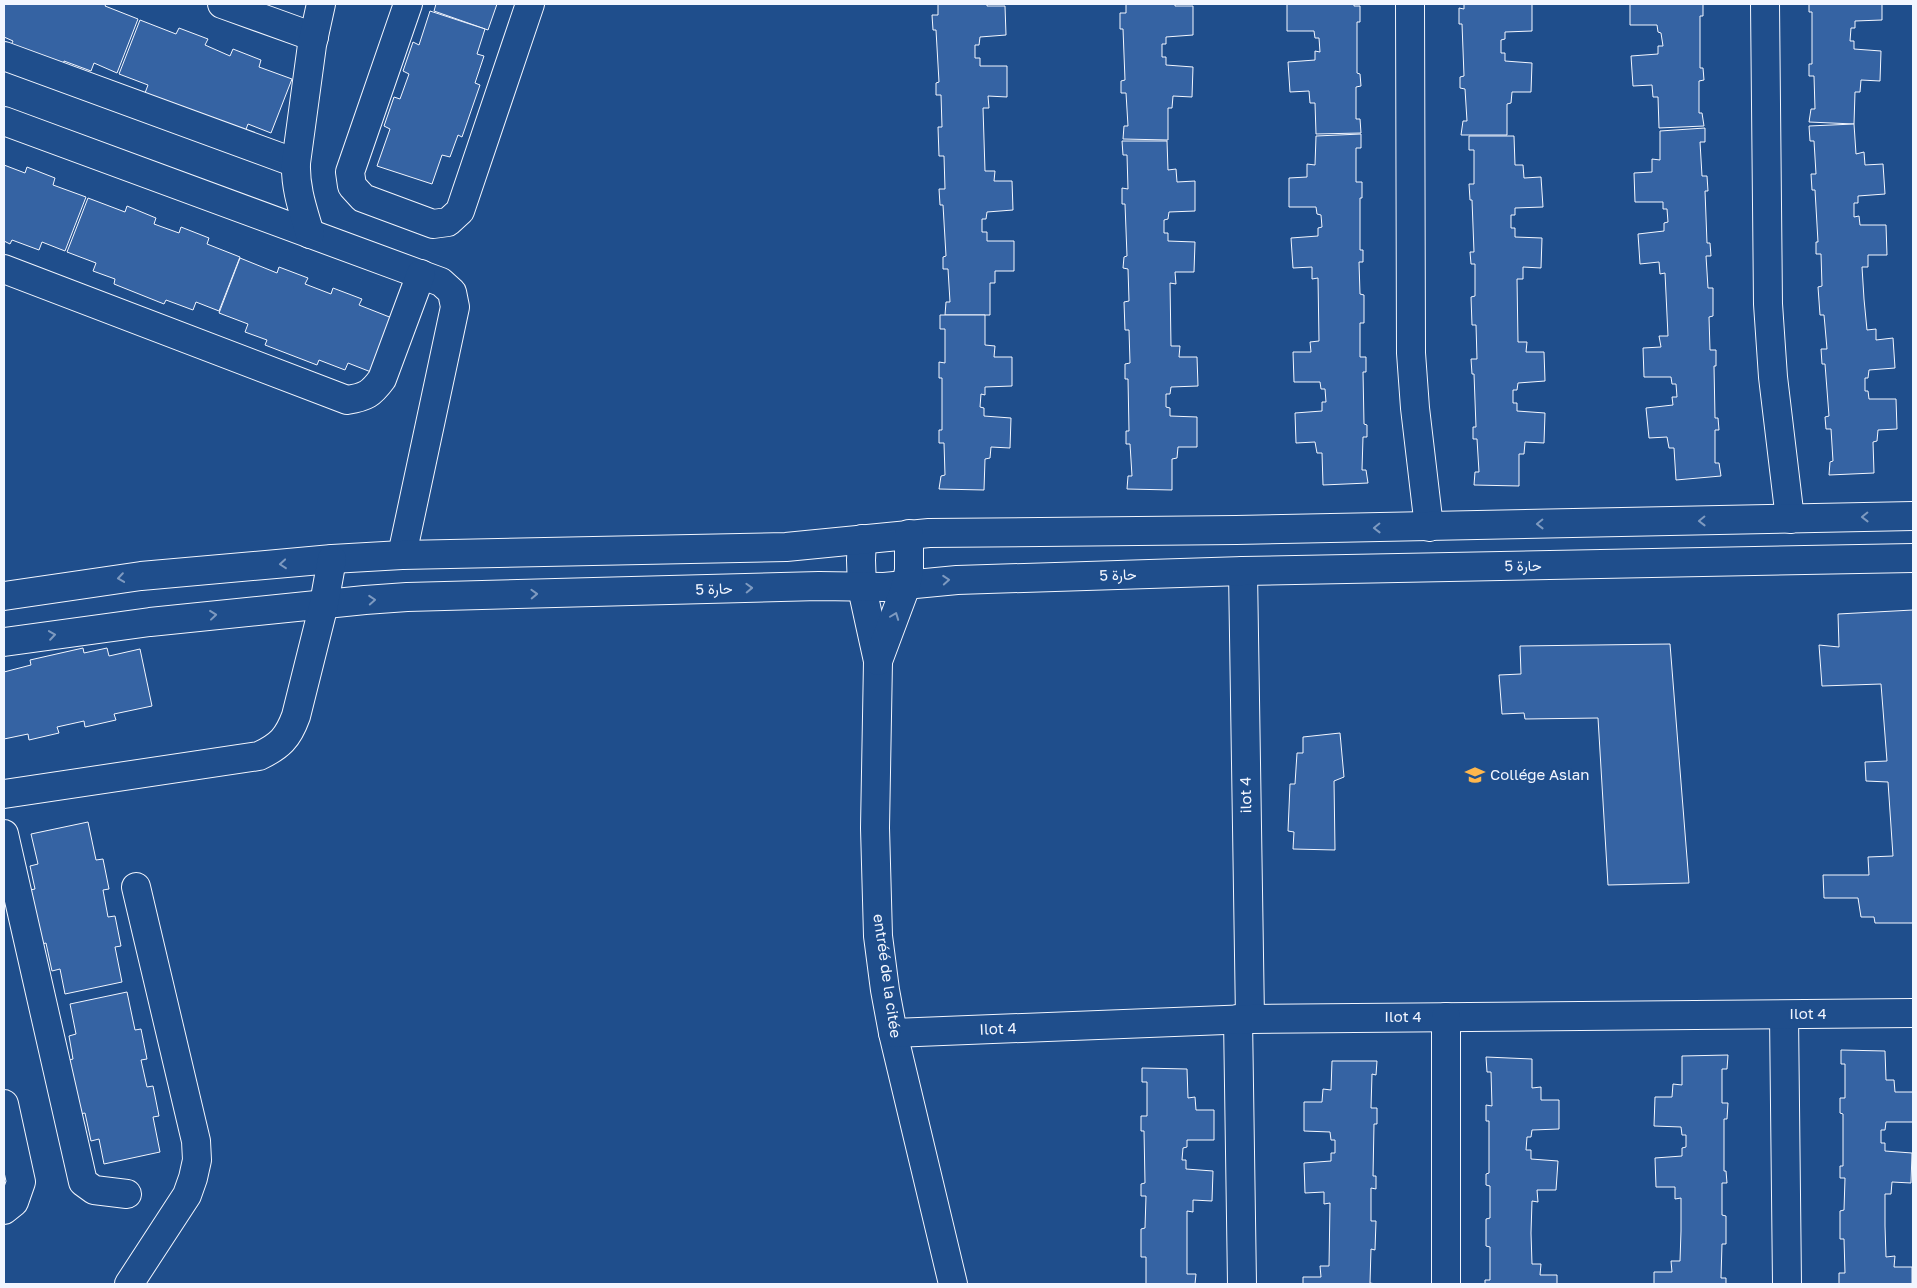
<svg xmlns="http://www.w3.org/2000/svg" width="1917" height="1288" viewBox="0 0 1917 1288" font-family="'Golos Text',Vazirmatn,sans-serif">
<rect width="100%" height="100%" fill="#1f4e8c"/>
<g fill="#3563a3" stroke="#f2f6ff">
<polygon points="4,4 106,4 105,6 138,19 117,73 94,63 91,71 64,61 63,65 11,45 13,41 4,37"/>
<polygon points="436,4 497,4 488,30 434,11"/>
<polygon points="938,4 987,4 987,6 1005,6 1006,35 980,37 979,45 975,45 975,58 980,58 980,66 1007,66 1007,97 988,96 989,108 983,108 985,171 995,171 994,181 1012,181 1013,210 987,212 986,219 982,219 982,232 987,232 987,241 1014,241 1014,271 995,271 995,283 990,283 990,315 945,315 946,302 950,302 948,269 943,269 943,257 946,256 943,205 940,205 939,189 945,189 944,156 939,156 938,127 942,127 941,95 936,95 936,83 939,82 936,30 933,30 932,15 938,15"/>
<polygon points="1126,4 1175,4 1175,6 1193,6 1193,35 1166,37 1166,44 1162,44 1162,57 1166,57 1166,65 1193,67 1192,97 1173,96 1172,108 1168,108 1168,140 1123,139 1124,126 1128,126 1126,93 1121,93 1121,81 1125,80 1123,29 1120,29 1120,13 1126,13"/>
<polygon points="1287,4 1354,4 1354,6 1360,6 1360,22 1357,22 1357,73 1360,74 1361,86 1356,87 1356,119 1360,119 1361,133 1316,134 1315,103 1310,103 1309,91 1290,92 1288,62 1315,60 1315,51 1320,52 1319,38 1315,38 1314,31 1287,31"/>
<polygon points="1464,4 1532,4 1532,31 1505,32 1505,39 1501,40 1501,53 1505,53 1505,61 1532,63 1531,92 1512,92 1511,103 1507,104 1507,135 1461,135 1463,121 1467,121 1465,89 1460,88 1460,77 1464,76 1462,24 1459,24 1459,8 1464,9"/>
<polygon points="1630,4 1703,4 1703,16 1700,16 1700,68 1703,68 1704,80 1699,81 1699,113 1702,113 1704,126 1659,128 1658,97 1653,97 1652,85 1633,86 1631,56 1658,54 1658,46 1663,46 1661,33 1658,32 1657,25 1630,25"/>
<polygon points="1809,4 1882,4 1882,20 1855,21 1855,28 1851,28 1850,41 1854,41 1854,49 1881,51 1880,81 1861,80 1860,92 1855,92 1854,124 1809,122 1811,109 1815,109 1814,76 1809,76 1809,64 1812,64 1812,12 1809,12"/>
<polygon points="430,11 485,29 477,54 484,56 475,83 480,85 462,137 458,135 450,157 442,155 432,184 377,166 390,129 384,126 394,97 400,99 409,74 403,71 413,42 419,45"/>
<polygon points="140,20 176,34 179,28 208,39 205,45 230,56 233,49 261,60 259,67 292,79 271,133 248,124 245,132 145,93 148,85 119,74"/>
<polygon points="1854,124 1856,154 1864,152 1865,165 1883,164 1885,194 1858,196 1858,203 1854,203 1854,217 1859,216 1860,225 1886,225 1887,255 1868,255 1868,267 1862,267 1864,299 1867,330 1876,329 1876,340 1893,338 1895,368 1869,370 1868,378 1865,378 1865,391 1868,391 1869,399 1896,399 1897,429 1878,430 1877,441 1873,442 1874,473 1829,475 1830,462 1833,461 1831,429 1826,429 1825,417 1829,416 1825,364 1822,364 1821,349 1827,349 1824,315 1820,315 1818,287 1822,286 1821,254 1816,254 1816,242 1818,242 1815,190 1812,190 1811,174 1816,174 1814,141 1810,141 1809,126"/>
<polygon points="1705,128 1705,142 1700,142 1702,176 1707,176 1708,191 1705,191 1707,243 1710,243 1711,256 1706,256 1708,288 1713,288 1713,316 1709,317 1710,350 1716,350 1716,366 1714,366 1715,418 1718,418 1719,430 1715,430 1715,463 1719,463 1721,476 1676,480 1674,448 1669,448 1667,437 1649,438 1646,408 1673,405 1672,397 1677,397 1676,384 1672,384 1671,377 1644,377 1643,348 1661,347 1659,336 1668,336 1665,273 1660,274 1659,262 1640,264 1638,234 1664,231 1664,223 1668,222 1667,209 1663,209 1663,202 1635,202 1634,173 1652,172 1652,159 1660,160 1660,131"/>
<polygon points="1361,134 1361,148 1356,148 1356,182 1362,182 1362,198 1360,198 1360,250 1363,250 1363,262 1359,262 1360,294 1364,295 1364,323 1360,323 1360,357 1366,357 1366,372 1363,372 1364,424 1367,425 1367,437 1363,437 1362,470 1366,470 1368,483 1323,485 1322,453 1317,453 1315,442 1296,443 1295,413 1322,411 1322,402 1326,402 1325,389 1321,389 1320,382 1294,382 1293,352 1311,352 1310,342 1319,341 1318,278 1312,279 1312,267 1293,268 1291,238 1318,236 1318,228 1322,227 1321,215 1317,214 1316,207 1289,207 1289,178 1307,177 1307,164 1315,165 1316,136"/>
<polygon points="1469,136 1514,136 1515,165 1523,165 1524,178 1541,177 1543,207 1515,208 1515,215 1511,215 1511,228 1515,228 1515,237 1542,238 1541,268 1523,267 1523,279 1517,279 1518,342 1527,342 1526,352 1544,352 1545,381 1518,383 1517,390 1513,390 1513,403 1517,403 1517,411 1545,413 1544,443 1525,442 1524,454 1519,454 1519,486 1474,485 1475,472 1479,472 1477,439 1473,439 1473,427 1476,427 1474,374 1472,374 1471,359 1477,359 1476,325 1472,325 1471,297 1475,296 1475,264 1471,264 1470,252 1474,252 1472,200 1470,200 1469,184 1474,184 1474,150 1469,150"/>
<polygon points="1122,141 1167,141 1168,170 1176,169 1177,182 1195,181 1195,211 1169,212 1168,219 1164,220 1164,233 1168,233 1168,241 1195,242 1194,272 1175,272 1176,284 1170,283 1171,346 1180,346 1179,357 1197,357 1198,386 1171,387 1170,394 1166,394 1166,407 1170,408 1170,416 1197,417 1197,447 1178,447 1177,458 1172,459 1172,490 1127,489 1128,476 1132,476 1130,444 1126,444 1126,431 1129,431 1128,379 1125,379 1125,364 1130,363 1129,330 1125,330 1124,302 1129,301 1128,269 1123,268 1124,257 1127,256 1125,204 1122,204 1122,188 1128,189 1127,155 1123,155"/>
<polygon points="4,165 25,173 27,167 55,178 53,185 86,197 65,251 42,242 39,250 12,240 10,244 4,241"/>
<polygon points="88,198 125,212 127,206 156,218 154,224 179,233 181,227 209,238 207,244 240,257 219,311 196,302 193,310 166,300 164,304 114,284 115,279 93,271 96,263 67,252"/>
<polygon points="240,258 277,273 279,267 308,278 305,284 331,294 333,288 362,299 359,305 392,318 371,372 348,363 345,370 319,360 317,365 265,345 267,340 245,332 248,324 219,313"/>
<polygon points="940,315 985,315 985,345 995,346 994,357 1012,357 1012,386 985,387 985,395 981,394 980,407 984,408 984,416 1011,418 1010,448 991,447 990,458 985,459 984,490 939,489 941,476 945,475 944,443 939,443 939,430 942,430 942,378 939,378 939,362 945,363 945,329 940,329"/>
<polygon points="1913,610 1913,923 1875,923 1874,917 1861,917 1858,898 1824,898 1823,875 1869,875 1868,857 1893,856 1888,782 1866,781 1865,762 1887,761 1881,684 1822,686 1819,645 1839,647 1838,614"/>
<polygon points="1670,644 1689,883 1608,885 1598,718 1525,719 1524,713 1502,714 1499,675 1521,674 1520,646"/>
<polygon points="83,648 84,653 107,648 109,656 140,649 152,706 114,714 116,720 85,727 84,721 57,727 59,733 29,740 28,734 4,739 4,672 31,665 30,660"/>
<polygon points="1340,733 1344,777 1334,781 1335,850 1293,849 1294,832 1288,831 1290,784 1295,784 1297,753 1303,753 1303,737"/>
<polygon points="88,822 96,860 103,859 109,889 103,890 108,917 115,916 121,946 115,947 122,982 65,994 60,969 52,971 46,943 42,944 30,890 35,889 30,866 38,864 31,834"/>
<polygon points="127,992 135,1030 141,1029 147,1059 141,1060 147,1087 153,1086 159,1116 153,1117 160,1152 104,1164 99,1139 91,1141 85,1113 80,1114 69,1060 73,1059 69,1036 76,1034 70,1004"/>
<polygon points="1841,1050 1885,1051 1886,1080 1894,1080 1895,1092 1913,1092 1913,1122 1886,1122 1885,1130 1881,1130 1881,1143 1885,1143 1885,1151 1912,1153 1911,1183 1892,1182 1891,1194 1885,1194 1885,1226 1886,1257 1895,1256 1894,1267 1912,1267 1912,1284 1839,1284 1839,1273 1845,1273 1844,1239 1840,1239 1840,1211 1844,1210 1845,1178 1840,1178 1840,1166 1843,1166 1843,1114 1840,1113 1840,1098 1845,1098 1845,1064 1841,1064"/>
<polygon points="1728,1055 1727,1069 1722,1069 1722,1103 1728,1103 1727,1119 1724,1119 1724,1171 1726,1171 1727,1183 1722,1183 1722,1215 1726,1216 1726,1244 1722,1244 1721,1278 1726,1278 1726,1284 1654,1284 1654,1272 1672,1272 1671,1261 1680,1261 1681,1231 1681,1198 1675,1199 1675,1187 1656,1187 1655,1158 1682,1156 1682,1148 1686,1147 1686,1135 1682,1135 1681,1127 1654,1126 1655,1097 1672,1097 1673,1084 1682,1085 1682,1056"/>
<polygon points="1486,1057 1532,1059 1532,1088 1541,1087 1541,1100 1559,1100 1559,1129 1532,1130 1531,1137 1527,1137 1526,1150 1531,1150 1531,1159 1558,1161 1556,1190 1537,1190 1538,1202 1532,1201 1531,1233 1532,1264 1541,1264 1540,1275 1557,1275 1557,1284 1485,1284 1485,1280 1490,1280 1490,1247 1486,1246 1486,1219 1490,1218 1490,1186 1486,1185 1486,1174 1489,1173 1489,1121 1486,1121 1486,1105 1492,1106 1491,1072 1487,1072"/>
<polygon points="1332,1061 1377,1061 1376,1075 1372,1074 1371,1108 1377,1108 1377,1124 1374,1124 1373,1176 1376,1176 1376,1189 1371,1188 1371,1221 1376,1221 1375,1250 1371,1249 1370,1283 1376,1284 1303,1284 1303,1277 1321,1277 1320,1266 1329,1266 1330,1203 1324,1204 1324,1192 1305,1193 1304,1163 1331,1161 1331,1153 1335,1153 1335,1140 1331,1140 1330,1132 1304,1131 1304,1102 1322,1102 1323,1089 1331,1090"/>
<polygon points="1142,1068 1187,1069 1188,1098 1195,1097 1196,1110 1214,1110 1214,1140 1187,1140 1187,1147 1183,1148 1182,1160 1186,1160 1186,1169 1213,1171 1212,1201 1193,1200 1193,1212 1187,1211 1187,1274 1196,1274 1195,1284 1146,1284 1146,1257 1141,1257 1141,1229 1145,1228 1146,1196 1141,1196 1141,1184 1145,1183 1144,1131 1141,1131 1141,1116 1147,1116 1147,1082 1142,1082"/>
</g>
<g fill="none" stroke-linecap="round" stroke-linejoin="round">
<defs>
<g id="minor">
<polyline points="222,4 314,37"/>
<polyline points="408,4 350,172 352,186 363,198 433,224 448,222 460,211 530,4"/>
<polyline points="1410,4 1411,353 1415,408 1429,527"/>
<polyline points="1765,4 1768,304 1773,377 1790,519"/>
<polyline points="4,56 296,163"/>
<polyline points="4,121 441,282 452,292 455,307 402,555"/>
<path d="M310,234c-7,-24 -15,-46 -14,-71l16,-118 9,-41"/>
<path d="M4,269l343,131c19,-3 24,-6 35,-21l39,-105"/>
<polyline points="862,539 861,560 862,588 878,661 875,828 878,936 885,990 893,1033 953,1284"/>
<polyline points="1243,571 1250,1019"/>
<polyline points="4,596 141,576 332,559 402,555 786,547 929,533 1236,530 1913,516"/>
<polyline points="4,642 150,622 365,600 407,597 819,586 884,587 957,580 1243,571 1913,558"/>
<polyline points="878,661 906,586 909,570 909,534"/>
<path d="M4,794l255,-38c21,-10 29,-18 37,-40l28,-112 8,-45"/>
<polyline points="4,834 83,1182 94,1190 127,1194"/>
<polyline points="1784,1015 1787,1284"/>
<polyline points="1238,1019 1242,1284"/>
<polyline points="893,1033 1250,1019 1913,1013"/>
<polyline points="4,1104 21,1182 14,1202 4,1210"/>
<polyline points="129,1284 187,1195 193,1178 197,1160 196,1141 136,887"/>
<polyline points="1446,1284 1446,1017"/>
</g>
</defs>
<use href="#minor" stroke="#f2f6ff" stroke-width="30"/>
<use href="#minor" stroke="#1f4e8c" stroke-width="28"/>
</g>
<defs><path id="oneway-chevron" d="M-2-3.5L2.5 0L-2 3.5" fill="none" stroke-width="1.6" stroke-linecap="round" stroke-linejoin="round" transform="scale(1.25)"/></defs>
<g stroke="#7e9ac0">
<use href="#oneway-chevron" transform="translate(1865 517) rotate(179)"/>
<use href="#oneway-chevron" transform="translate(1702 521) rotate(179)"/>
<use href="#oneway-chevron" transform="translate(1540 524) rotate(179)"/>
<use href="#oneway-chevron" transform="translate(1377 528) rotate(179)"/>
<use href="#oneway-chevron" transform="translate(283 564) rotate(175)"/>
<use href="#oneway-chevron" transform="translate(121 578) rotate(172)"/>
<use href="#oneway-chevron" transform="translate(946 580) rotate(-4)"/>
<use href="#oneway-chevron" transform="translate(749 588) rotate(-2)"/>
<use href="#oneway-chevron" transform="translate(534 594) rotate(-2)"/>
<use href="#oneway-chevron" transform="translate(372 600) rotate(-4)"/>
<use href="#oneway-chevron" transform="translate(213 615) rotate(-6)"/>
<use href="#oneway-chevron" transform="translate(895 616) rotate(-69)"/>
<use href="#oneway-chevron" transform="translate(52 635) rotate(-8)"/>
</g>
<defs>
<symbol id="school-bare" viewBox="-9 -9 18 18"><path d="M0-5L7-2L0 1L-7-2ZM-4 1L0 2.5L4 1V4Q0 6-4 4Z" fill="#ffb74d" stroke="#1f4e8c" stroke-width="2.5" paint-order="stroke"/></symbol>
</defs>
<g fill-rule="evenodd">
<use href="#school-bare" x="1461" y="761" width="28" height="28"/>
</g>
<g text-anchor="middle" stroke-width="4" stroke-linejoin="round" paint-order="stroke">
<g font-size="15" fill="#f2f6ff" stroke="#1f4e8c">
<text transform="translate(1523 566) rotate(-1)" y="5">حارة 5</text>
<text transform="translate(1118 575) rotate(-2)" y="5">حارة 5</text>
<text transform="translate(714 589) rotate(-2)" y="5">حارة 5</text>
<text transform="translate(1246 795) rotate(-91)" y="5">ilot 4</text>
<text transform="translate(887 976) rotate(82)" y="5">entréé de la citée</text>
<text x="1808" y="1019">Ilot 4</text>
<text x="1403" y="1022">Ilot 4</text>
<text transform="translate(998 1029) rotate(-2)" y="5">Ilot 4</text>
</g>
<g font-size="15" fill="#f2f6ff" stroke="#1f4e8c" text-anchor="start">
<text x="1490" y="780">Collége Aslan</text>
</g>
</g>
<rect width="1917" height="1288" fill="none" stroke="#f2f6ff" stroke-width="10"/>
</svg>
